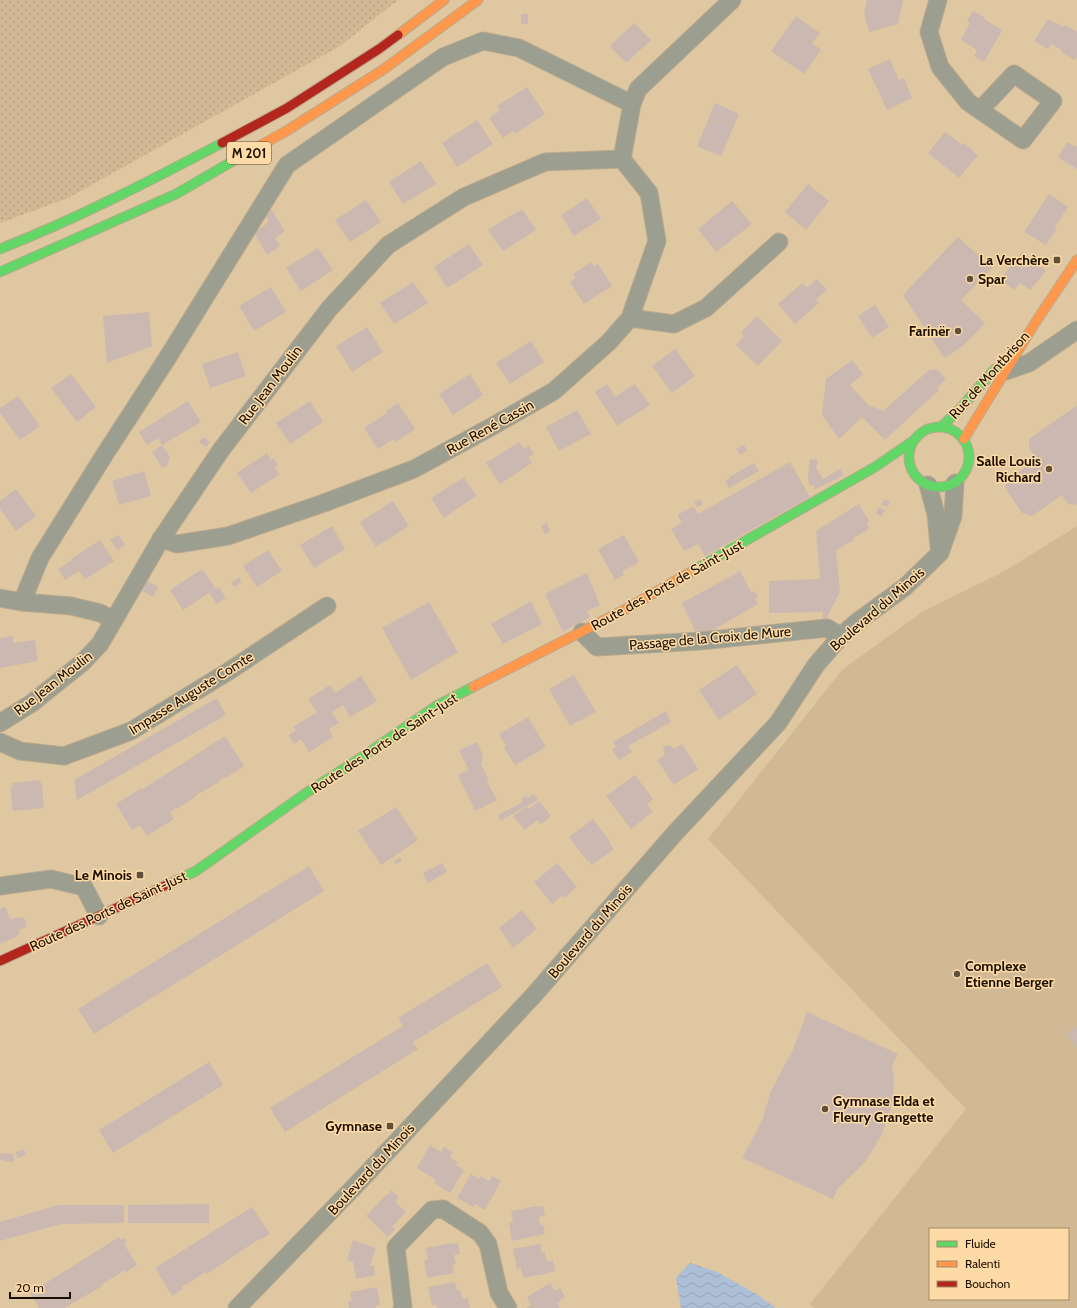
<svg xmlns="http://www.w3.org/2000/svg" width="1077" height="1308" viewBox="0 0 1077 1308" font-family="Cabin,sans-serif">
<defs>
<pattern id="grass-dots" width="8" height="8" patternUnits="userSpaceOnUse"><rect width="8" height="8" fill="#d1b995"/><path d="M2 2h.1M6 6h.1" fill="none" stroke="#b39e7f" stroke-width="1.8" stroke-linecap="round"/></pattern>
<pattern id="water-waves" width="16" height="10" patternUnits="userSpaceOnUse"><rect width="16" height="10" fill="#adbfd7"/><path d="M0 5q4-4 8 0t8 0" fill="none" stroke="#94a3b7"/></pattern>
</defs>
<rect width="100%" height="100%" fill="#dfc7a2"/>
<polygon fill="url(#grass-dots)" points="0,0 398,0 340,46 68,198 0,223"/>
<path fill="#d1b995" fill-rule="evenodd" d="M1077,526v782h-263l-4,-4 156,-195 -258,-270 134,-169 80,-58 81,-40zM930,1229h138v70h-138z"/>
<polygon fill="url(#water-waves)" points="690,1263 717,1272 758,1295 776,1308 681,1308 676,1278"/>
<g fill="#cbb9b1">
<polygon points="867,0 903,0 898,24 869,32 864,13"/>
<polygon points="973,11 985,17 984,19 1002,30 984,62 974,56 977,50 961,40 970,23 967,21"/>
<rect x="521" y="14" width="7" height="10"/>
<polygon points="796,16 820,33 812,43 821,50 804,74 771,51"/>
<polygon points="1048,19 1063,27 1065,25 1077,32 1077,57 1075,60 1061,52 1062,50 1051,44 1048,49 1034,41"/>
<polygon points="634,23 651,40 626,63 610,46"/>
<polygon points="890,59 899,80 904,78 912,98 887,110 868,69"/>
<polygon points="527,87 545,114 515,134 513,131 503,138 489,118 500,111 497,106"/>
<polygon points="715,103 739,114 721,156 697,146"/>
<polygon points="477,120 493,144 457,167 442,143"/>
<polygon points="945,132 962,145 964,143 978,155 959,178 928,153"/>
<polygon points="1067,142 1076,147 1077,145 1077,169 1058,157"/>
<polygon points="421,161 436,184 403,204 389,182"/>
<polygon points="808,184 829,201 806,230 785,212"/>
<polygon points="1049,194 1068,207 1055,227 1057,228 1046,245 1024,232"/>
<polygon points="587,198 601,219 574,236 561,215"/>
<polygon points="366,200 381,222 350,242 335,220"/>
<polygon points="732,201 752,224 716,252 698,229"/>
<polygon points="271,209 285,231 275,238 280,246 267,255 254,233 269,222 266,217"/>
<polygon points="522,209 536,230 503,251 488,230 511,215 511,216"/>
<polygon points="958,237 992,268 961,300 985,323 963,346 944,358 903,295"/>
<polygon points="469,244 483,265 447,288 434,267"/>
<polygon points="318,248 333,270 301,291 286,268"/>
<polygon points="1022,252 1046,271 1030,290 1020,283 1014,290 1000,279"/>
<polygon points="591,262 594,266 598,264 612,286 584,304 570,282 575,278 573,274"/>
<polygon points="817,279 827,290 816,299 819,303 795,324 778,304 802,283 807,288"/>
<polygon points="413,282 428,303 394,324 380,303"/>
<polygon points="271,287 286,312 254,331 239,306"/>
<polygon points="875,305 889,327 872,338 858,316"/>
<polygon points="149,312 152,346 107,363 103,316"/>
<polygon points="757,316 782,341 758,366 736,345 744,336 741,333"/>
<polygon points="367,327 383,352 352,372 336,346"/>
<polygon points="531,341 544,362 510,384 496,363"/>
<polygon points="675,349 695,376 672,393 652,366"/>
<polygon points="238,352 246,376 210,388 202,364"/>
<polygon points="852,360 863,374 850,385 870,407 871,406 883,411 929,370 937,369 946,379 937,388 939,390 885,440 862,417 839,439 822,415 826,379"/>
<polygon points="71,374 96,407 77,422 51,388"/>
<polygon points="470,374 483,395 453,415 439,394"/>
<polygon points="607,384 615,397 635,384 650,405 617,426 595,392"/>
<polygon points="18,396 40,426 20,440 0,413 0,408"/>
<polygon points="188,401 201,422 162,445 158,438 147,445 139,432"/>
<polygon points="310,401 323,422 290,444 276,423"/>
<polygon points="398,403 415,429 396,442 394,439 378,449 364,428 387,413 386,411"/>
<polygon points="1076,406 1077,406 1077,504 1075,505 1068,504 1062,495 1032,516 1022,513 1005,488 1007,480 1037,459 1029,448 1029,439"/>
<polygon points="577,410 591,434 559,451 546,427"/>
<polygon points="203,437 210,442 206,447 199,442"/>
<polygon points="519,442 524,449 529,446 534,454 528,457 532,463 500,484 486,463"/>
<polygon points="162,445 170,457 167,466 162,468 152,452"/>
<polygon points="744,445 747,451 740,455 736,449"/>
<polygon points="267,453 271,460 274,458 278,465 275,467 280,474 251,493 237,473"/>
<polygon points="810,459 818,460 816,468 823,479 840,469 844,475 814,490 815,486 809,485 808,476"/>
<polygon points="790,462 810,497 705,556 698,544 684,551 671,529 682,523 678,517 679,514 692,507 695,508 698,514"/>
<polygon points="754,463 759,471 729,488 725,481 730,478 729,477"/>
<polygon points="144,471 151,496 119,505 112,481"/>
<polygon points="464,477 476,496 444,518 431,498"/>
<polygon points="16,489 36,516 16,531 0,509 0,501"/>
<polygon points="700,499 703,504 697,507 694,502"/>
<polygon points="885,499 890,502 887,507 881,504"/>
<polygon points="393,501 409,526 376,547 360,522"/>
<polygon points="859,504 869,521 867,523 869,527 866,531 853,538 854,540 836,550 840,592 826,619 823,618 823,612 769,613 769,581 820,579 816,531"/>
<polygon points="879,507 885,510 881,516 876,513"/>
<polygon points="547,523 550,531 545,534 541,526"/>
<polygon points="332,526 345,549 314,568 300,545"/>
<polygon points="119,535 125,545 117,550 110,540"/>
<polygon points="624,535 639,562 622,572 624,575 615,580 598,549"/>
<polygon points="100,540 114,561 85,579 79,571 65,580 58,569 72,560 71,559"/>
<polygon points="268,550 282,571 257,587 243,566"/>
<polygon points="202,569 216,589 219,587 226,598 217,604 209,593 183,610 170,590"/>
<polygon points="740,571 751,592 755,591 758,597 755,599 758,604 701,637 698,637 682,603"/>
<polygon points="587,573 600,605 587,611 590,617 563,632 545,594"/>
<polygon points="239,577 242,582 234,587 231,583"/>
<polygon points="147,581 158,587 153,597 142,591"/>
<polygon points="531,601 542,624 503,644 491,624"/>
<polygon points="429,602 458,652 411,680 382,628"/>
<polygon points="13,636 13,643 35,640 38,661 0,668 0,638"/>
<polygon points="737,665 757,694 719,720 699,690"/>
<polygon points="574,675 596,712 570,726 549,689"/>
<polygon points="361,676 377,701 350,717 343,705 332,712 339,723 329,729 333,737 309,752 301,739 294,744 289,735 296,730 293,727 317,712 308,699 330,685 335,693"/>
<polygon points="217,698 226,715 77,800 74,780"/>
<polygon points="666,711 671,722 628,746 632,752 619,760 612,750 616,747 613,742"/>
<polygon points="528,717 546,747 515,765 504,748 506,746 499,734"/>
<polygon points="225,736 244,766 226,778 225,777 219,781 220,781 201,793 201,792 195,796 195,797 177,809 176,808 170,812 174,819 147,836 140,825 132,830 116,804 142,788 143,789"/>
<polygon points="477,742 483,756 481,764 489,781 487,782 497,800 475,811 458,775 469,770 459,750"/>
<polygon points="682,744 698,769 674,785 657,760 665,755 663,750 665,746 670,745 674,749"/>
<polygon points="635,775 653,799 647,804 653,812 631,829 606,796"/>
<polygon points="40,780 41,784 42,784 44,808 13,811 10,787 13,787 12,783"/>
<polygon points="534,794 538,800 500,821 498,815 523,802 521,799 527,795 528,798"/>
<polygon points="539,801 551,816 541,824 537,820 525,830 513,816 527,807 529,809"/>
<polygon points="396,807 418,840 381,865 358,831"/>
<polygon points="593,819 611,843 610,844 614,849 592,865 588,860 587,861 569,837"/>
<polygon points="400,857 402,861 396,864 394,861"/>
<polygon points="442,863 447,872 428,883 423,873"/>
<polygon points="557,863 577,887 564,898 562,896 552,904 534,882"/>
<polygon points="309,866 324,891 94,1034 78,1009"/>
<polygon points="5,907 10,919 24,917 27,927 19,929 20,933 17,935 18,936 0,944 0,909"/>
<polygon points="522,910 537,929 513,948 499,928"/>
<polygon points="487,963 502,987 413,1042 418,1049 285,1132 270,1108 403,1026 398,1018"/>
<polygon points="807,1012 898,1054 892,1065 894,1079 893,1095 890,1112 881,1136 865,1162 853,1174 838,1188 833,1199 742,1158 762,1121 771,1091 783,1068 792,1052"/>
<polygon points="1077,1026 1077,1048 1066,1034"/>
<polygon points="209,1062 223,1085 113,1153 99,1130"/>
<polygon points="430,1145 441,1152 444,1147 453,1152 450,1158 458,1162 456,1165 464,1170 450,1193 434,1183 436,1180 417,1168"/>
<polygon points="24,1149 26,1155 17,1158 16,1152"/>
<polygon points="0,1153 14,1154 13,1162 0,1160"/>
<polygon points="471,1174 479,1179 481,1176 489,1181 492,1176 501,1181 485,1210 475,1204 473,1207 457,1198"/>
<polygon points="391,1190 399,1197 395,1202 406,1212 392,1227 395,1229 388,1237 366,1216 387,1194 388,1195"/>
<polygon points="209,1204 209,1223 128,1223 128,1205"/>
<polygon points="58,1205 124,1205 124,1223 61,1224 0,1241 0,1222"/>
<polygon points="537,1206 537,1207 543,1206 545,1216 539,1217 540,1225 543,1225 545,1234 512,1241 509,1222 513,1222 511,1211"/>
<polygon points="252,1207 270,1234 260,1240 259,1239 207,1274 206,1272 182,1287 183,1289 172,1296 155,1268"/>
<polygon points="119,1237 121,1240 124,1238 126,1242 124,1244 137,1265 126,1272 125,1270 101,1285 101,1287 64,1308 39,1308 30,1293"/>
<polygon points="353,1240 376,1248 370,1265 374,1266 375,1275 356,1279 353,1262 347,1260"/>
<polygon points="452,1243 452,1244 458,1243 460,1254 454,1255 456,1264 452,1265 454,1273 427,1278 424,1260 428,1259 426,1248"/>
<polygon points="540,1244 542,1253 545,1252 547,1262 553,1260 555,1271 549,1272 549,1273 523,1278 521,1268 517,1269 513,1249"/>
<polygon points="455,1282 457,1291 460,1290 462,1299 468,1298 470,1308 437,1308 436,1305 432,1305 428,1287"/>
<polygon points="550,1283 555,1291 560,1288 565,1297 560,1300 560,1302 557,1303 560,1308 526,1308 531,1305 527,1297"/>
<polygon points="377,1287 380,1305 376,1306 376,1308 349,1308 348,1301 352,1301 350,1292"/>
</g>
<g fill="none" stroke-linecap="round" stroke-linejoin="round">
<defs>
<g id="street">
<polyline points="938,0 929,32 940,67 968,102 1023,140 1053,101 1014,74 980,110"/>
<polyline points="622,159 632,104 638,89 732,0"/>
<polyline points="630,318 674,324 706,308 779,242"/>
<polyline points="1006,371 1029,363 1077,330"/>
<polyline points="928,485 936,514 939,547"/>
<polyline points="161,539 177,544 228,536 324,503 414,469 491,427 554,391 609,342 630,318 657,241 649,193 622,159"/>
<polyline points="0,598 22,602 71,606 100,613 114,620"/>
<polyline points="22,602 40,558 105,454 168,357 287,165 443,57 483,41 519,48 632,104"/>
<polyline points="582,632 597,647 700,641 827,628 841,636"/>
<polyline points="0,723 32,703 83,662 100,644 161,539 221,450 329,309 388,245 464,197 545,162 622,159"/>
<polyline points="0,742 20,751 64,756 131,731 229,671 327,606"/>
<polyline points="0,886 51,879 84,887 99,916"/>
<polyline points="237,1308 357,1184 533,996 675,833 778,723 816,665 841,636 857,622 905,587 940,553 953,516 955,483"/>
<polyline points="402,1308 403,1307 396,1247 432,1210 443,1209 480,1233 488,1244 499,1293 508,1308"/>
</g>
<g id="fast">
<path d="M0,249c76,-30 150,-68 222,-106"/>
<polyline points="0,272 176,194 245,154"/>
<polyline points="942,426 959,410 995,369"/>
<circle cx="939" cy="457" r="30"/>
<polyline points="689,573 875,467 913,441"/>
<polyline points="171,883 196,871 306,793 362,757 436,706 473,687"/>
</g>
<g id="slow">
<polyline points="398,35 444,0"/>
<polyline points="245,154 288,130 384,69 478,0"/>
<polyline points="964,439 1035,323 1077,260"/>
<polyline points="473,687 626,609 689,573"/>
</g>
<g id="jam">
<polyline points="222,143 287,108 379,49 398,35"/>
<polyline points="0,961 171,883"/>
</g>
</defs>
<use href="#street" stroke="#bba98d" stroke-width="19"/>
<use href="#fast" stroke="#bba98d" stroke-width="11"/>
<use href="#slow" stroke="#bba98d" stroke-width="11"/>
<use href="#jam" stroke="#bba98d" stroke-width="11"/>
<use href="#street" stroke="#9c9e90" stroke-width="17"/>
<use href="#fast" stroke="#63d668" stroke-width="9"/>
<use href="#slow" stroke="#ff974d" stroke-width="9"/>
<use href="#jam" stroke="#b3261e" stroke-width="9"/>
</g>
<g fill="#604f39" stroke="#fedba6" stroke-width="1.5">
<rect x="1053" y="256" width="8" height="8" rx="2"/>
<circle cx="970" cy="279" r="4"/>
<circle cx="958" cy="331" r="4"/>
<circle cx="1049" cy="469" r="4"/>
<rect x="136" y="871" width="8" height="8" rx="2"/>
<circle cx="957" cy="974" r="4"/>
<circle cx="825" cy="1109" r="4"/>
<rect x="386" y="1122" width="8" height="8" rx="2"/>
</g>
<g text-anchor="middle" stroke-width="3" stroke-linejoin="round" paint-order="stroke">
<rect fill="#fedba6" stroke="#5f4c32" stroke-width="1" x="227" y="142" width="44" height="22" rx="3"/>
<g font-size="13" font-weight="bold" fill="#1b0f00">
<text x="249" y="158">M 201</text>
</g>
<g font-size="14" font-weight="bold" fill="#1b0f00" stroke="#fedba6" text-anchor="end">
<text x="1049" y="265">La Verchère</text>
<text x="978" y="284" text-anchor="start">Spar</text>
<text x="950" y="336">Farinër</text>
<text x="1041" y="466">Salle Louis<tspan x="1041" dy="16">Richard</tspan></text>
<text x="132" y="880">Le Minois</text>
<text x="965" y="971" text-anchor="start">Complexe<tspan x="965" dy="16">Etienne Berger</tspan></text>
<text x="833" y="1106" text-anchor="start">Gymnase Elda et<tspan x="833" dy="16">Fleury Grangette</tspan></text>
<text x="382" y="1131">Gymnase</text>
</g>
<g font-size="14" fill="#1b0f00" stroke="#fedba6">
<text transform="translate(989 375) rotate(-48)" y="5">Rue de Montbrison</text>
<text transform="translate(270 385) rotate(-53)" y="5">Rue Jean Moulin</text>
<text transform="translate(490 427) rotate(-29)" y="5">Rue René Cassin</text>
<text transform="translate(667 585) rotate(-29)" y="5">Route des Ports de Saint-Just</text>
<text transform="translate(877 609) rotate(-41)" y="5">Boulevard du Minois</text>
<text transform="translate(710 638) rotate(-5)" y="5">Passage de la Croix de Mure</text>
<text transform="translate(53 683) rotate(-38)" y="5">Rue Jean Moulin</text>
<text transform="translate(191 693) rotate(-32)" y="5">Impasse Auguste Comte</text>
<text transform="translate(384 743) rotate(-33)" y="5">Route des Ports de Saint-Just</text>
<text transform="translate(108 911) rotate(-25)" y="5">Route des Ports de Saint-Just</text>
<text transform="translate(590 931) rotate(-49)" y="5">Boulevard du Minois</text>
<text transform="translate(371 1169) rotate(-47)" y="5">Boulevard du Minois</text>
</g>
</g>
<rect x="929" y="1228" width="140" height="72" fill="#fedba6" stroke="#a38964"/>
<rect x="937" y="1241" width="20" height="6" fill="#63d668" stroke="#a38964"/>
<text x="965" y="1248" font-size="12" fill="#1b0f00">Fluide</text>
<rect x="937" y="1261" width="20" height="6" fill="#ff974d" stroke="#a38964"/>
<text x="965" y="1268" font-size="12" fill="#1b0f00">Ralenti</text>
<rect x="937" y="1281" width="20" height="6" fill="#b3261e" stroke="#a38964"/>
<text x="965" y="1288" font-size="12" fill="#1b0f00">Bouchon</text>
<path d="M10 1292v6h60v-6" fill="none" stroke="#1b0f00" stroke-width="2"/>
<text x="16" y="1292" font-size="12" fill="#1b0f00" stroke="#fedba6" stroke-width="3" paint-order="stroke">20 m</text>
</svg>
